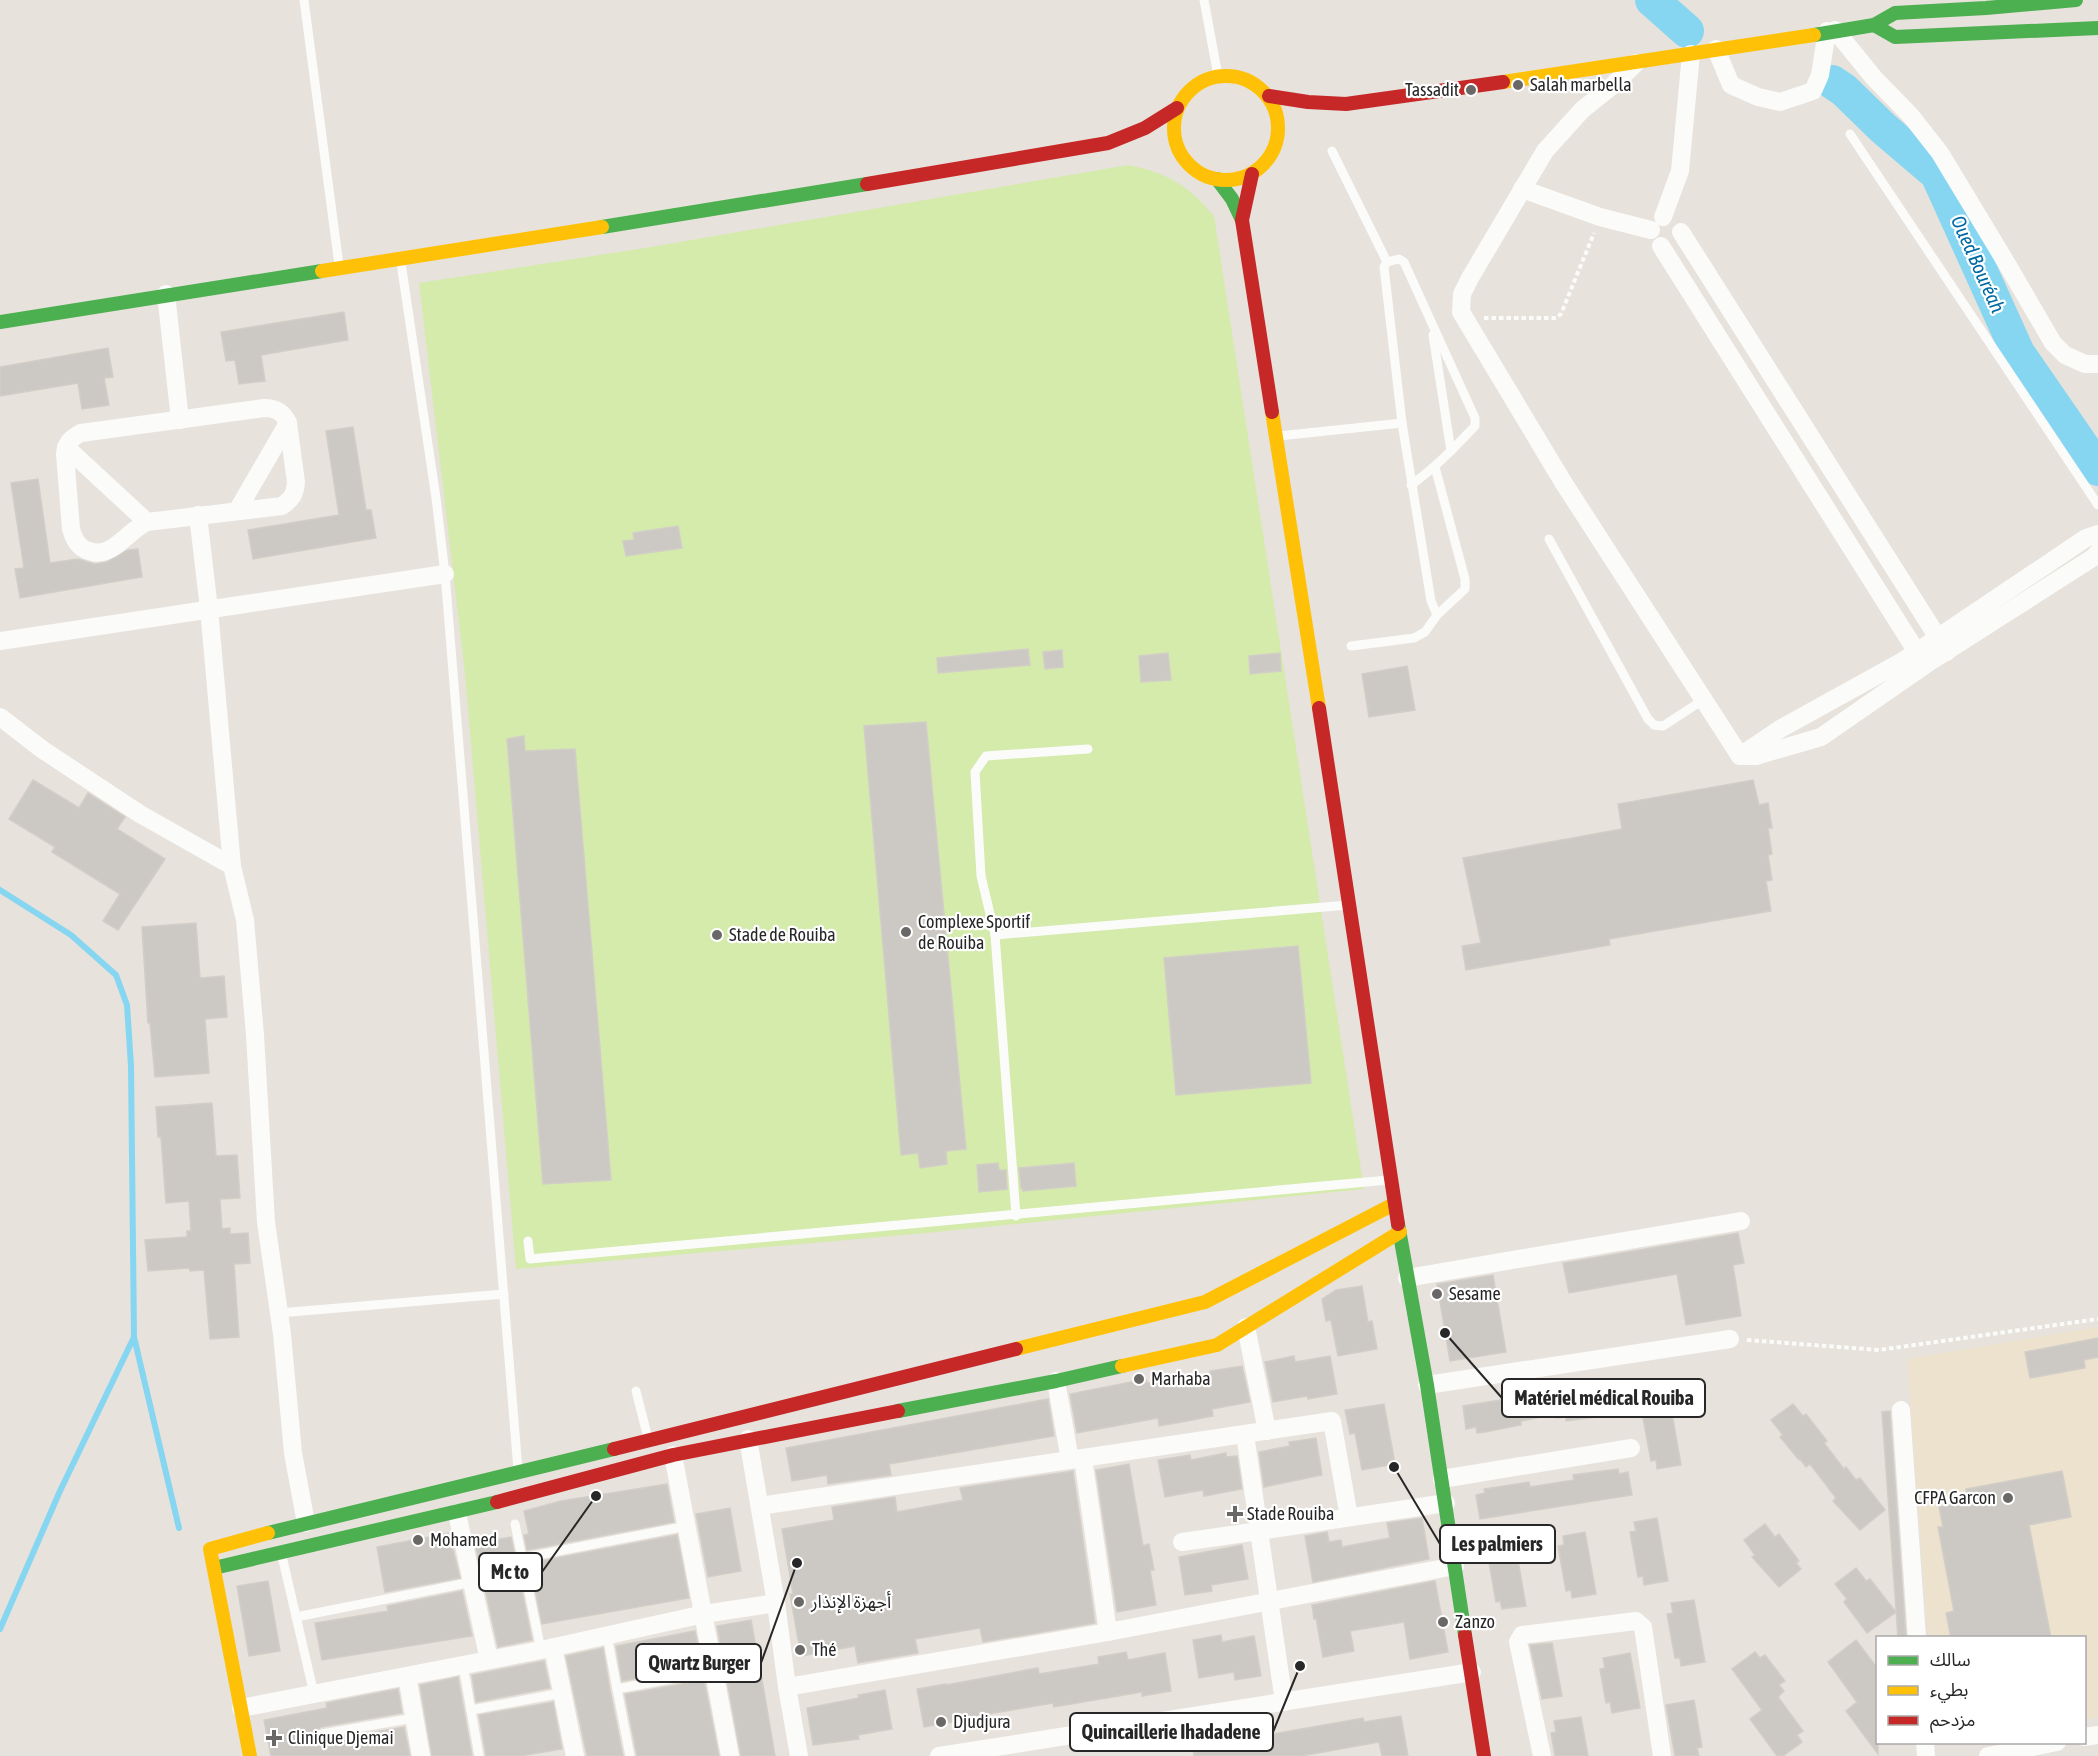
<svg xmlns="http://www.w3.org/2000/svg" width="2098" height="1756" viewBox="0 0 2098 1756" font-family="'Asap Condensed','Noto Sans Arabic',sans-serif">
<rect width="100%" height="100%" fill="#e7e2db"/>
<polygon fill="#ece2ce" points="2098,1327 2098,1717 2085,1720 2084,1638 1928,1637 1907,1359"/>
<path fill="#d4ebac" d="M1128,165c40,8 60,20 86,51l150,973 -438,44 -410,36 -51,-595 -46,-391 226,-35z"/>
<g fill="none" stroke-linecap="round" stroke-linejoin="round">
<g stroke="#86d6f2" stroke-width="6">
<polyline points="0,890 71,935 116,975 127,1005 131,1066 134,1337 60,1491 0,1629"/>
<polyline points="134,1337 179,1528"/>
</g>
<g stroke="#86d6f2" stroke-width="34">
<polyline points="1652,0 1687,31"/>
<polyline points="1832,82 1844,90 1883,128 1937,174 2018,353 2098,469"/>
</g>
</g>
<g fill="#ccc8c3" stroke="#d2cec7" stroke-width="1.5">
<polygon points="344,312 348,340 261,355 265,381 239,384 235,360 226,361 221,332"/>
<polygon points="108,348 113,377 104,378 109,405 82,409 78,383 0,396 0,367"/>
<polygon points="353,427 366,510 371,510 376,538 253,559 248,530 339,515 326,431"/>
<polygon points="38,479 50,563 78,559 95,564 107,562 128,550 138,549 142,577 20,598 15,569 24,568 11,483"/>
<polygon points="678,526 682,548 626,556 623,541 634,540 633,533"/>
<polygon points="1028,649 1030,665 938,673 937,658"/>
<polygon points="1062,650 1063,667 1045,669 1043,652"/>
<polygon points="1168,653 1171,680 1141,682 1139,656"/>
<polygon points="1280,653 1281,671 1250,674 1249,656"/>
<polygon points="1407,666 1415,710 1369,717 1362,674"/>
<polygon points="926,722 966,1149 946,1151 947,1164 920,1168 918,1153 901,1155 864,726"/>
<polygon points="524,736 525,751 575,749 611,1180 543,1184 507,739"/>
<polygon points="33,780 79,808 88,793 125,817 117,829 165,859 118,930 103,921 120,894 52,852 55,847 9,819"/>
<polygon points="1753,780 1759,805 1768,803 1772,828 1768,828 1772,854 1768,855 1772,880 1766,881 1771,911 1609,939 1610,945 1466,970 1462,946 1481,943 1463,858 1622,829 1618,804"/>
<polygon points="196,923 200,978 224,976 227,1017 205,1019 209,1073 155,1077 150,1023 148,1023 142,927"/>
<polygon points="1298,946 1311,1083 1176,1095 1164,958"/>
<polygon points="212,1103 216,1156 237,1155 240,1198 220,1199 222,1229 230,1228 230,1234 248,1233 250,1263 234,1264 239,1337 210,1339 204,1270 190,1271 189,1268 148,1271 145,1240 187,1237 187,1231 191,1231 189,1201 166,1203 161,1137 158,1137 156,1107"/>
<polygon points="998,1163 999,1170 1006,1170 1007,1189 979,1192 977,1165"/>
<polygon points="1074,1163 1076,1186 1023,1191 1022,1187 1021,1188 1019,1168"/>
<polygon points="1738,1233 1744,1263 1733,1265 1741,1316 1686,1325 1677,1274 1569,1293 1563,1263"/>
<polygon points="1493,1275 1506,1352 1450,1361 1437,1284"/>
<polygon points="1362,1286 1368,1322 1372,1321 1377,1349 1338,1356 1331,1320 1326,1321 1322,1299 1336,1290"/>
<polygon points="2098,1338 2098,1357 2084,1360 2085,1368 2030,1378 2025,1352"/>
<polygon points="1294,1356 1295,1362 1330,1356 1337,1394 1308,1399 1307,1396 1273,1402 1265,1362"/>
<polygon points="1242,1366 1250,1402 1212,1409 1213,1416 1182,1422 1159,1426 1158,1418 1077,1433 1070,1394 1146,1379 1147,1383 1175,1379 1176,1382 1211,1376 1210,1371"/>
<polygon points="1615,1385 1619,1408 1611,1410 1612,1415 1566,1421 1566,1417 1556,1418 1556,1414 1521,1421 1521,1425 1485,1432 1477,1433 1476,1427 1466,1429 1463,1406 1526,1396 1526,1400"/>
<polygon points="1048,1399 1054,1436 889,1464 891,1475 828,1484 827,1475 792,1481 786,1448"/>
<polygon points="1670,1402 1681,1465 1657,1469 1656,1460 1651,1461 1641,1407"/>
<polygon points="1384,1404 1395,1464 1362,1470 1355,1433 1350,1434 1345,1410"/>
<polygon points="1793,1404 1803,1416 1806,1414 1827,1441 1824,1443 1844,1469 1846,1467 1856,1480 1860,1478 1885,1510 1860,1530 1833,1501 1836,1498 1810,1464 1806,1467 1800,1459 1799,1460 1780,1437 1783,1435 1771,1420"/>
<polygon points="1890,1411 1906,1638 1898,1638 1882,1412"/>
<polygon points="1316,1438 1322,1475 1264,1487 1259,1452 1290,1446 1289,1442"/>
<polygon points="1226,1453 1226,1457 1237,1456 1242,1489 1204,1496 1203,1490 1165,1497 1158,1460 1190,1455 1191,1460"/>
<polygon points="1129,1464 1143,1546 1149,1544 1154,1570 1150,1570 1156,1605 1117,1612 1096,1470"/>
<polygon points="1618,1469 1619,1474 1628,1472 1632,1495 1480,1519 1476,1495 1485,1493 1484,1489 1529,1482 1530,1487 1574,1480 1573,1475"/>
<polygon points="1073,1471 1095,1623 983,1642 980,1628 915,1639 918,1653 858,1663 855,1646 801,1656 790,1594 793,1594 782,1529 834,1520 832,1507 895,1497 897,1512 963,1500 960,1488"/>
<polygon points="2062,1471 2071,1517 2029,1525 2051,1638 1951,1638 1946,1613 1954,1611 1938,1527 1943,1527 1939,1507 1968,1501 1966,1489"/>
<polygon points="667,1484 674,1522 527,1550 524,1535 529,1534 524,1511 561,1501"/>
<polygon points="730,1508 741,1571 708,1577 696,1514"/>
<polygon points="1422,1518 1429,1559 1313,1582 1305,1536 1327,1532 1329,1542 1341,1540 1342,1547 1390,1538 1387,1523"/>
<polygon points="1657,1518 1668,1581 1644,1585 1643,1576 1638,1577 1630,1532 1636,1531 1634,1522"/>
<polygon points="1765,1524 1775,1537 1779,1534 1799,1561 1796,1563 1801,1569 1779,1587 1752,1557 1755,1555 1744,1540"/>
<polygon points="1585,1532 1596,1594 1572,1598 1571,1590 1566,1591 1558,1546 1564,1545 1563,1536"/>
<polygon points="449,1533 460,1578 385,1592 377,1547"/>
<polygon points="677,1535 689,1598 542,1624 530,1563"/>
<polygon points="511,1537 532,1640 498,1647 475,1543"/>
<polygon points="1515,1543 1526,1606 1502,1609 1500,1601 1496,1602 1488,1557 1494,1556 1492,1547"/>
<polygon points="1242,1545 1248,1579 1211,1585 1212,1591 1185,1595 1179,1557"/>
<polygon points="1856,1568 1866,1581 1870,1579 1896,1612 1867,1633 1844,1602 1847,1599 1835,1584"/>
<polygon points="268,1581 280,1651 249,1656 237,1586"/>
<polygon points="1435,1581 1448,1652 1410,1659 1404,1622 1350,1631 1354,1651 1323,1657 1316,1618 1314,1619 1312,1605"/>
<polygon points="462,1591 472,1636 322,1660 315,1623 388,1611 387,1606"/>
<polygon points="1694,1600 1705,1662 1681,1666 1680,1658 1675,1658 1667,1614 1673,1613 1671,1603"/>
<polygon points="751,1620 764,1691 775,1756 741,1756 717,1626"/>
<polygon points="695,1631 702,1666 622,1681 616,1646"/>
<polygon points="1221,1635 1222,1642 1254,1636 1261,1676 1235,1680 1234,1672 1199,1678 1193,1640"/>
<polygon points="1856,1640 1878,1669 1878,1754 1846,1711 1857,1702 1828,1662"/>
<polygon points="1552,1643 1562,1696 1542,1699 1530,1645"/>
<polygon points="603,1648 610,1690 623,1756 587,1756 566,1656"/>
<polygon points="1126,1652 1128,1660 1165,1653 1171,1691 1142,1696 1142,1692 1054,1707 1053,1703 952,1720 953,1722 924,1727 917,1689 946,1684 946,1685 1038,1668 1039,1674 1099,1664 1098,1657"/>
<polygon points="1755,1652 1760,1658 1765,1655 1785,1681 1779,1685 1784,1691 1778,1697 1803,1731 1797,1735 1802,1742 1783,1756 1777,1756 1750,1719 1762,1710 1732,1669"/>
<polygon points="1630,1653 1640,1708 1612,1713 1610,1702 1606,1703 1600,1669 1605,1668 1603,1658"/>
<polygon points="544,1661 550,1688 476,1702 472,1675"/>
<polygon points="458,1677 472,1756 432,1756 420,1685"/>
<polygon points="704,1680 719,1756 637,1756 625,1694"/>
<polygon points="398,1689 402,1713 321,1727 316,1731 316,1736 319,1740 323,1741 404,1727 410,1756 271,1756 264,1720 327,1708 326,1703"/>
<polygon points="885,1690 892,1729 858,1735 859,1739 813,1745 807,1708 859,1698 858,1695"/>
<polygon points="1694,1700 1702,1747 1697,1748 1699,1756 1675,1756 1666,1705"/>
<polygon points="553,1702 562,1749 520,1756 486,1756 479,1715"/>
<polygon points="1401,1716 1408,1756 1382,1756 1379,1742 1301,1756 1194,1756 1193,1748 1363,1718 1364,1722"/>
<polygon points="1581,1717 1588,1756 1555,1756 1551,1733 1556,1732 1554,1721"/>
</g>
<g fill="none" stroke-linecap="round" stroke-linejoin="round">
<g stroke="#fbfbfa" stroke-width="4" stroke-dasharray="4.5 3" stroke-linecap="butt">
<polyline points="1484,318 1556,318 1561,314 1594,233"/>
<polyline points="1747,1340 1879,1350 2098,1319"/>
</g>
<g stroke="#fbfbfa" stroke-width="9">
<polyline points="304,0 339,265"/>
<polyline points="1204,0 1218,76"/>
<polyline points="1850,134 2098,505"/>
<polyline points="1332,151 1387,262 1384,267 1402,423 1431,601 1437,615 1465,589 1465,579 1435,467"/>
<path d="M1387,262l12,-3 5,3 71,156v8c-21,22 -39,41 -64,59"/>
<polyline points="401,263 436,498 445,574 518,1470"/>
<polyline points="1433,335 1451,451"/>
<polyline points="1279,436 1402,423"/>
<polyline points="1549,539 1648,719 1654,725 1663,726 1703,700"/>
<polyline points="1351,646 1414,638 1425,632 1437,615"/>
<polyline points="995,935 981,876 975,772 986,756 1088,749"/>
<polyline points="1016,1216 995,935 1348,905"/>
<polyline points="528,1241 530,1259 1388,1180"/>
<polyline points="279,1313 504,1294"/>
<polyline points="636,1391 648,1438"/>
<polyline points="515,1524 522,1558"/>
<polyline points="282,1556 314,1694"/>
<polyline points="296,1617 472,1582"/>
<polyline points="607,1635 617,1689"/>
<polyline points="541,1650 522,1558 687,1526"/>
<polyline points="463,1665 479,1756"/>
<polyline points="471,1710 562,1693"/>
<polyline points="322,1734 414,1718"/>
<polyline points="630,1756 617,1689 713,1671"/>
</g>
<g stroke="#fbfbfa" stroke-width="18">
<polyline points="1835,30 1874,78 1911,116 1940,153 2004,259 2053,343 2065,355 2085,364 2098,364"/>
<polyline points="1716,49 1731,85 1758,97 1780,102 1813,91 1820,75 1827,31"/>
<polyline points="1636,63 1612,86 1582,110 1545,151 1470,278 1462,294 1461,312 1563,482 1740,756"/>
<polyline points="1522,189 1600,217 1651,230"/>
<polyline points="1663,217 1680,171 1691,54"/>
<polyline points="1681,232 1947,652"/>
<polyline points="1661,246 1925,665"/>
<polyline points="166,294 180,420"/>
<path d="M264,408c12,0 19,4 24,15l8,59c-1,12 -4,17 -14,24l-135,16c-19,8 -35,38 -58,29 -11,-3 -15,-12 -18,-22l-6,-75c1,-11 6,-16 16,-21z"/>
<polyline points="66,447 147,522"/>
<polyline points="237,511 288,423"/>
<polyline points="198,515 209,609 232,866"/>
<polyline points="0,641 445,574"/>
<polyline points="0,717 43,750 140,814 232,866 245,920 255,1035 266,1222 282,1334 293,1453 306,1523"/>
<polyline points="1740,756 1780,729 1903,661 2086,538 2098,534"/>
<polyline points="1745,756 1756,756 1821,737 1925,665 2094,557 2098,552"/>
<polyline points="1407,1278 1741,1221"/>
<polyline points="1246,1327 1267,1431"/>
<polyline points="1056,1381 1070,1460"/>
<polyline points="1427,1385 1730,1339"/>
<polyline points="1901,1410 1917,1638"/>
<polyline points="748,1439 776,1603 787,1687 799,1756"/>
<polyline points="673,1455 730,1756"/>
<polyline points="1083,1458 1108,1632"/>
<polyline points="1442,1479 1631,1448"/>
<polyline points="760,1506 1332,1421 1349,1517"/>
<polyline points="457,1513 489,1660"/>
<polyline points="1182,1542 1259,1531 1245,1434"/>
<polyline points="553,1647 575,1756"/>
<polyline points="407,1676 421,1756"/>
<polyline points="787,1687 1108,1632 1455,1566"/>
<polyline points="1284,1702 1259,1531 1446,1503"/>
<polyline points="241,1708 541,1650 704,1614 776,1603"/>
<polyline points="2084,1737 2098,1735"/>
<polyline points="1925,1742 1926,1756"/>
<polyline points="939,1756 1472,1672"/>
<polyline points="1542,1756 1518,1642 1522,1635 1636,1621 1643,1627 1662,1756"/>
<polyline points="1988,1756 2057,1742"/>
</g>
<g stroke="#4caf50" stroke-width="14">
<polyline points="1874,25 1895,37 2098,28"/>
<polyline points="1814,35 1874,25 1895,13 1986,8 2076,0"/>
<polyline points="1217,179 1232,199 1242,220"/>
<polyline points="602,227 867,184"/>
<polyline points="0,322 322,271"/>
<polyline points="1398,1224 1427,1385 1465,1635"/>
<polyline points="898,1411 1056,1381 1122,1366"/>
<polyline points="268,1533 614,1449"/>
<polyline points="214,1568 497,1502"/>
</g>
<g stroke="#ffc107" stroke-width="14">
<circle cx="1226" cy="128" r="52"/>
<polyline points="1503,82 1814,35"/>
<polyline points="322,271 602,227"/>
<polyline points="1272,412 1319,708"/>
<polyline points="1016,1349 1205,1302 1394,1204"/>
<polyline points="1122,1366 1217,1345 1400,1232"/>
<polyline points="250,1756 210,1549 268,1533"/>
</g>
<g stroke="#c62828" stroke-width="14">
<polyline points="1269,96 1308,102 1346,104 1503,82"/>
<polyline points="1252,174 1242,220 1272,412"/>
<polyline points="867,184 1108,143 1145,128 1177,108"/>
<polyline points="1319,708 1398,1224"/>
<polyline points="614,1449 1016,1349"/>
<polyline points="497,1502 673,1455 898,1411"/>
<polyline points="1465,1635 1484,1756"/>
</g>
</g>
<g fill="#6a6866" stroke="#fff" stroke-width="2">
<circle cx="1518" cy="85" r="6"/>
<circle cx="1471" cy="90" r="6"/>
<circle cx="906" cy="932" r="6"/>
<circle cx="717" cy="935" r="6"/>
<circle cx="1437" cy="1294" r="6"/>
<circle cx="1139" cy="1379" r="6"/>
<circle cx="2008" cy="1498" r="6"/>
<path d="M1232 1505h6v6h6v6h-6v6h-6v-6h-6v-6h6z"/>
<circle cx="418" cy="1540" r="6"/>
<circle cx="799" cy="1602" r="6"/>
<circle cx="1443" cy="1622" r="6"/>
<circle cx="800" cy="1650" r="6"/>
<circle cx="941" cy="1722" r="6"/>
<path d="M271 1729h6v6h6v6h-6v6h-6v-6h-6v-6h6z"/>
</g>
<g text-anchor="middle" stroke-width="4.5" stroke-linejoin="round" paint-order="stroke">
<g font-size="18" fill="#272727" stroke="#fff" text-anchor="start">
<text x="1530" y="91">Salah marbella</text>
<text x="1459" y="96" text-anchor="end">Tassadit</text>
<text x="918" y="928">Complexe Sportif<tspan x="918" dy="21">de Rouiba</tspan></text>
<text x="729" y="941">Stade de Rouiba</text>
<text x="1449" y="1300">Sesame</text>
<text x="1151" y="1385">Marhaba</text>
<text x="1996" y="1504" text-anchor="end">CFPA Garcon</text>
<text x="1247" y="1520">Stade Rouiba</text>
<text x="430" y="1546">Mohamed</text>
<text x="811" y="1608">أجهزة الإنذار</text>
<text x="1455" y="1628">Zanzo</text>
<text x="812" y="1656">Thé</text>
<text x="953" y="1728">Djudjura</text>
<text x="288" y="1744">Clinique Djemai</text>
</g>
<g font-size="20" font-style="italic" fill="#006aa2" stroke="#fff">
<text transform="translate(1978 264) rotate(66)" y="7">Oued Bouréah</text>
</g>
</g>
<path fill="none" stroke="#272727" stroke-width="2" d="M1445 1333L1502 1398M1394 1467L1440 1544M596 1496L542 1572M797 1563L761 1663M1300 1666L1273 1732"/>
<g fill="#272727" stroke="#fff" stroke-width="2">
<circle cx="1445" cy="1333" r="6"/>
<circle cx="1394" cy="1467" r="6"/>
<circle cx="596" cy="1496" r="6"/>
<circle cx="797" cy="1563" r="6"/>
<circle cx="1300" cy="1666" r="6"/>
</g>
<g fill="#fff" stroke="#272727" stroke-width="2">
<rect x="1502" y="1379" width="203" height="38" rx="6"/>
<rect x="1440" y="1525" width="115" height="38" rx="6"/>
<rect x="479" y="1553" width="63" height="38" rx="6"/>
<rect x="636" y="1644" width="125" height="38" rx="6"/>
<rect x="1070" y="1713" width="203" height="38" rx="6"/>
</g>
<g font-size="20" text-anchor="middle" font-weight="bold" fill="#272727">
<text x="1604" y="1405">Matériel médical Rouiba</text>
<text x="1497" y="1551">Les palmiers</text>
<text x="510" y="1579">Mc to</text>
<text x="699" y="1670">Qwartz Burger</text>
<text x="1171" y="1739">Quincaillerie Ihadadene</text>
</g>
<rect x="1876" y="1636" width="210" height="108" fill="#ffffff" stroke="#a9a9a9" stroke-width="1.5"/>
<rect x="1888" y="1656" width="30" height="9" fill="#4caf50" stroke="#a9a9a9" stroke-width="1.5"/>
<text x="1930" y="1666" font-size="18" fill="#272727">سالك</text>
<rect x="1888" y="1686" width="30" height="9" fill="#ffc107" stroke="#a9a9a9" stroke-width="1.5"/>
<text x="1930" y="1696" font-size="18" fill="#272727">بطيء</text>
<rect x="1888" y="1716" width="30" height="9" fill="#c62828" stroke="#a9a9a9" stroke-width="1.5"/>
<text x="1930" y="1726" font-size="18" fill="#272727">مزدحم</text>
</svg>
